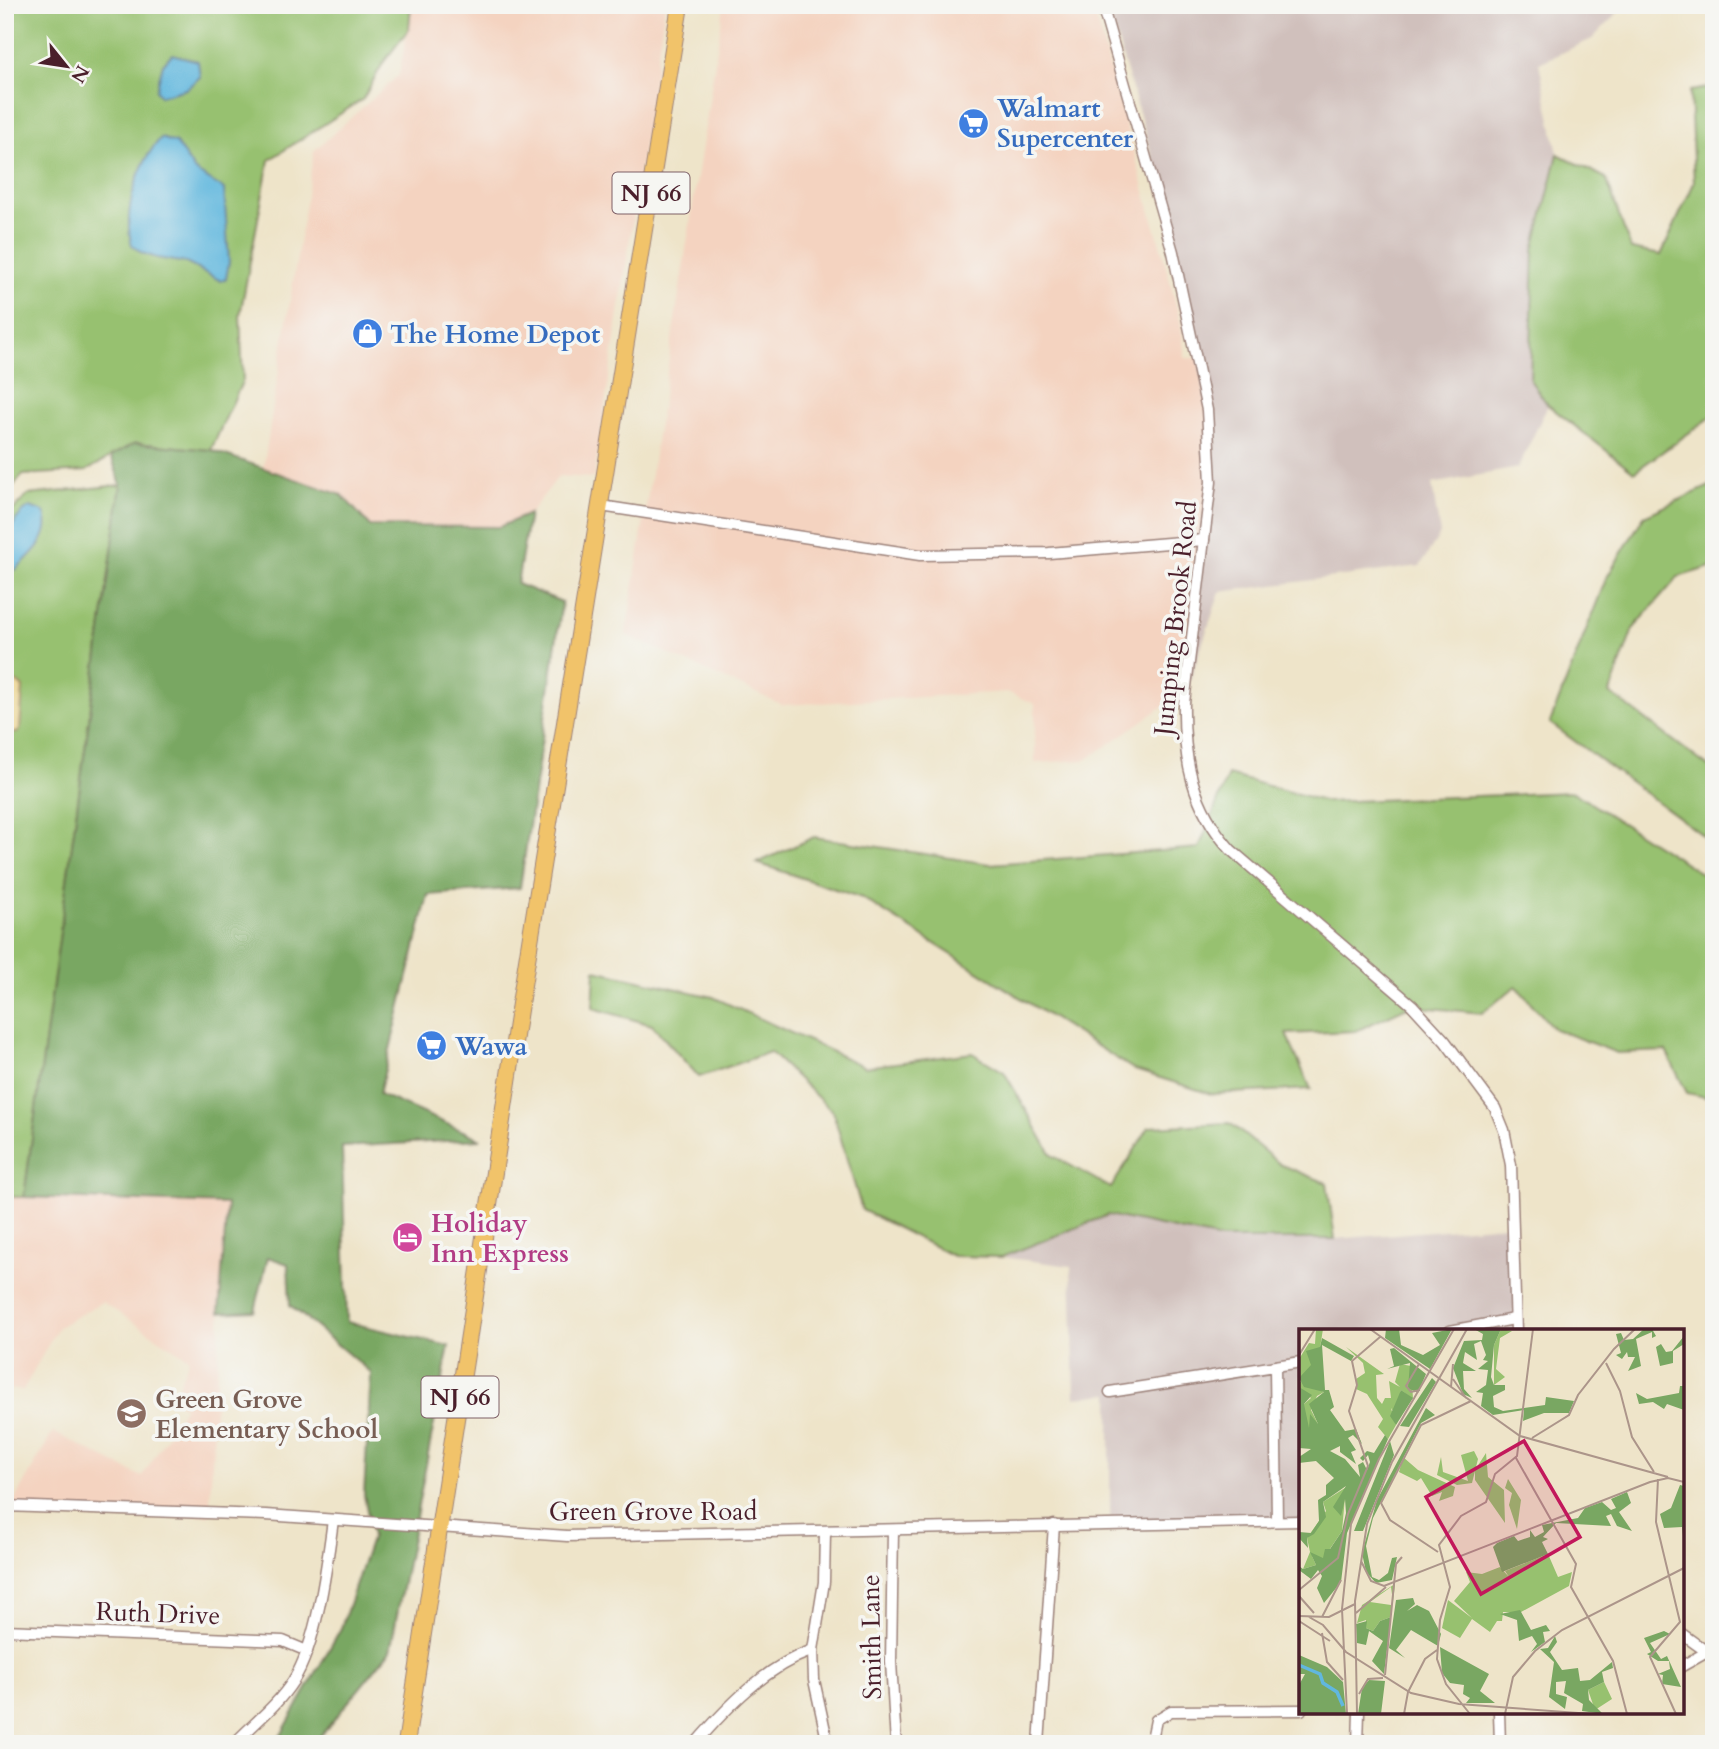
<svg xmlns="http://www.w3.org/2000/svg" width="1719" height="1749" viewBox="0 0 1719 1749" font-family="Cardo,serif">
<rect width="100%" height="100%" fill="#f6f6f2"/>
<filter id="ink" filterUnits="userSpaceOnUse"><feTurbulence type="fractalNoise" baseFrequency=".0143" numOctaves="2"/><feDisplacementMap in="SourceGraphic" scale="14" xChannelSelector="R" yChannelSelector="G"/><feConvolveMatrix kernelMatrix="1 2 1 2 8 2 1 2 1" color-interpolation-filters="sRGB"/></filter>
<filter id="wash" filterUnits="userSpaceOnUse"><feTurbulence type="fractalNoise" baseFrequency=".00686" numOctaves="4" result="noise"/><feDisplacementMap in="SourceGraphic" scale="28" xChannelSelector="R" yChannelSelector="G"/><feGaussianBlur stdDeviation="1.57" result="paint"/><feColorMatrix in="noise" values="0 0 0 0 0 0 0 0 0 0 0 0 0 0 0 0 0 1.4 0 .05"/><feComposite in="paint" operator="in"/></filter>
<g filter="url(#wash)">
<rect width="100%" height="100%" fill="#eee4c9"/>
<g fill="#f4d3c0">
<polygon points="412,5 665,5 594,478 559,476 529,514 499,527 370,526 342,495 263,470 314,151 399,75"/>
<polygon points="724,5 1092,5 1163,255 1181,324 1185,358 1198,358 1213,448 1183,700 1171,701 1086,760 1035,763 1035,704 1007,692 783,705 626,635"/>
<polygon points="5,1197 227,1204 209,1515 10,1508 53,1432 142,1477 185,1407 173,1400 189,1358 102,1302 58,1327 23,1390 5,1389"/>
</g>
<g fill="#d0c0bc">
<polygon points="1107,5 1625,5 1592,39 1539,63 1558,154 1534,250 1530,380 1548,405 1518,468 1432,484 1440,534 1420,566 1220,592 1183,700 1213,448 1198,358 1198,335 1158,176"/>
<polygon points="1108,1215 1222,1239 1335,1239 1506,1225 1518,1281 1521,1331 1301,1331 1301,1522 1110,1524 1110,1393 1075,1398 1071,1266 1002,1257"/>
</g>
<g fill="#97c16f" stroke="#70704d" stroke-width="2">
<polygon points="5,5 411,5 409,29 383,63 363,99 269,160 240,315 243,380 211,450 135,443 86,471 23,475 5,495"/>
<polygon points="1714,87 1714,415 1634,472 1548,405 1530,380 1534,250 1558,154 1606,178 1631,249 1661,255 1694,183 1690,91"/>
<polygon points="1714,484 1714,566 1678,577 1633,629 1610,693 1714,771 1714,849 1701,834 1550,723 1606,579 1644,516"/>
<polygon points="121,485 24,1197 5,1197 5,518 28,495"/>
<polygon points="1228,775 1327,802 1573,792 1704,875 1714,899 1714,1099 1687,1093 1666,1051 1617,1053 1554,1029 1516,986 1482,1013 1409,1006 1356,1031 1286,1034 1311,1089 1211,1094 1135,1070 862,898 757,863 814,837 990,864 1199,848"/>
<polygon points="595,970 713,997 865,1067 972,1053 1004,1072 1052,1155 1111,1188 1149,1127 1230,1123 1281,1165 1327,1183 1335,1239 1221,1239 1108,1215 1002,1257 953,1256 862,1210 833,1112 770,1052 699,1077 652,1025 593,1008"/>
</g>
<polygon fill="#79a762" stroke="#626346" stroke-width="2" points="135,443 211,450 342,495 370,526 499,527 529,514 517,584 562,602 520,888 428,895 379,1094 481,1139 342,1147 347,1322 449,1346 390,1651 314,1744 276,1744 341,1628 372,1536 364,1495 371,1373 290,1305 288,1264 268,1257 255,1311 219,1313 227,1204 24,1197 121,485 111,456"/>
<polygon fill="#eeda9e" stroke="#9c7c64" stroke-width="2" points="10,678 23,687 20,729 17,733 10,733 5,748 5,691"/>
<g fill="#61b7de" stroke="#566b84" stroke-width="2">
<polygon points="172,54 198,61 200,77 186,89 160,96 156,90 163,64"/>
<path d="M161,138l15,5 19,28 29,18 5,73 -3,17 -5,2 -35,-18 -29,-5 -15,-5 -10,-8c-10,-33 6,-82 29,-107z"/>
<path d="M30,507l14,5c10,24 -13,43 -29,58l-10,-2c0,-23 3,-48 25,-61z"/>
</g>
</g>
<g filter="url(#ink)">
<g fill="none" stroke-linecap="round" stroke-linejoin="round">
<defs>
<g id="minor">
<path d="M1102,5l71,247 34,158 4,72 -27,221c-1,56 8,104 47,147l181,155 33,36 50,67 9,22 7,35 5,166"/>
<polyline points="601,506 920,555 1049,553 1204,540"/>
<polyline points="1450,1331 1514,1319"/>
<polyline points="1275,1367 1277,1521"/>
<polyline points="1110,1392 1301,1362"/>
<polyline points="5,1506 266,1515 567,1536 1301,1521"/>
<polyline points="893,1530 891,1662 896,1744"/>
<polyline points="825,1532 824,1582 813,1650 814,1680 828,1744"/>
<polyline points="5,1630 283,1641 307,1651"/>
<polyline points="1682,1634 1714,1657"/>
<polyline points="1682,1666 1707,1652"/>
<polyline points="1499,1712 1500,1744"/>
<polyline points="5,1744 11,1744"/>
<path d="M234,1744c20,-21 43,-38 59,-63 24,-37 34,-116 40,-161"/>
<path d="M695,1744c33,-38 70,-77 118,-94"/>
<polyline points="1039,1744 1054,1525"/>
<polyline points="1151,1744 1156,1720 1171,1711 1301,1710"/>
<polyline points="1358,1744 1359,1712"/>
</g>
<polyline id="highway" points="406,1744 519,1010 680,5"/>
</defs>
<use href="#minor" stroke="#9c827a" stroke-width="13"/>
<use href="#highway" stroke="#9c827a" stroke-width="18"/>
<use href="#minor" stroke="#fff" stroke-width="10"/>
<use href="#highway" stroke="#f1c36a" stroke-width="16"/>
</g>
</g>
<defs>
<symbol id="supermarket-disc" viewBox="-11 -11 22 22"><circle r="9.5" fill="#3f7fe0" stroke="#f6f6f2"/><path d="M-6-5.5h2.5l.6 2H6L4.5 2H-2.5L-4.4-4H-6ZM-1.5 3.2a1.3 1.3 0 1 0 .1 0ZM3 3.2a1.3 1.3 0 1 0 .1 0Z" fill="#fff"/></symbol>
<symbol id="shop-disc" viewBox="-11 -11 22 22"><circle r="9.5" fill="#3f7fe0" stroke="#f6f6f2"/><path d="M-5-2.5h2.3a2.7 3.5 0 0 1 5.4 0H5L5.5 6h-11ZM-1.5-2.5h3a1.5 2.3 0 0 0-3 0Z" fill="#fff"/></symbol>
<symbol id="hotel-disc" viewBox="-11 -11 22 22"><circle r="9.5" fill="#d1479c" stroke="#f6f6f2"/><path d="M-6-4.5h1.5V1H6V5H4.5V3h-9V5H-6ZM-4 0a1.8 1.8 0 1 1 3.6 0ZM.5 0V-2.5h3Q6-2.5 6 0Z" fill="#fff"/></symbol>
<symbol id="school-disc" viewBox="-11 -11 22 22"><circle r="9.5" fill="#8d6e63" stroke="#f6f6f2"/><path d="M0-5L7-2L0 1L-7-2ZM-4 1L0 2.5L4 1V4Q0 6-4 4Z" fill="#fff"/></symbol>
</defs>
<g fill-rule="evenodd">
<use href="#supermarket-disc" x="956" y="106" width="35" height="35"/>
<use href="#shop-disc" x="350" y="316" width="35" height="35"/>
<use href="#supermarket-disc" x="414" y="1028" width="35" height="35"/>
<use href="#hotel-disc" x="390" y="1220" width="35" height="35"/>
<use href="#school-disc" x="114" y="1396" width="35" height="35"/>
</g>
<g text-anchor="middle" stroke-width="7" stroke-linejoin="round" paint-order="stroke">
<g fill="#f6f6f2" stroke="#7e6067" stroke-width="2">
<rect x="612.5" y="172.5" width="77" height="41" rx="5"/>
<rect x="421.5" y="1376.5" width="77" height="41" rx="5"/>
</g>
<g font-size="24" font-weight="bold" fill="#4a1f2b">
<text x="651" y="201">NJ 66</text>
<text x="460" y="1405">NJ 66</text>
</g>
<g font-size="26" font-weight="bold" fill="#366cbe" stroke="#f6f6f2" text-anchor="start">
<text x="997" y="117">Walmart<tspan x="997" dy="30">Supercenter</tspan></text>
<text x="390" y="343">The Home Depot</text>
<text x="455" y="1055">Wawa</text>
</g>
<g font-size="26" fill="#4a1f2b" stroke="#f6f6f2">
<text transform="translate(1175 618) rotate(-84)" y="9">Jumping Brook Road</text>
<text x="653" y="1520">Green Grove Road</text>
<text transform="translate(158 1613) rotate(2)" y="9">Ruth Drive</text>
<text transform="translate(871 1637) rotate(-91)" y="9">Smith Lane</text>
</g>
<g font-size="26" font-weight="bold" fill="#b23c85" stroke="#f6f6f2" text-anchor="start">
<text x="431" y="1232">Holiday<tspan x="431" dy="30">Inn Express</tspan></text>
</g>
<g font-size="26" font-weight="bold" fill="#785e54" stroke="#f6f6f2" text-anchor="start">
<text x="155" y="1408">Green Grove<tspan x="155" dy="30">Elementary School</tspan></text>
</g>
</g>
<g transform="translate(1299 1329)">
<rect width="385" height="385" fill="#eee4c9"/>
<path d="M17,0h7l-3,19 -10,22 -11,8v-19l10,-16 6,1zM202,0l11,2 -12,7 -4,31 9,8 -11,8v-40zM47,18l38,27 -8,1 1,23 5,6 3,-6h6l-2,-17 11,6 -5,-5 5,-18 11,2 2,33 -12,-9 -6,24 -4,-6 5,17 -8,14 -10,-12 5,-8 -16,-25 -11,-5v-10l9,-6 -2,-10zM0,52l25,11 -7,4 -6,14 7,14 -6,-3 -5,13 -4,-4 1,-26 7,-6 -12,-11zM175,122l4,8 -6,24 -15,2 -20,-10 4,-18 2,15 25,9 -7,-26zM187,124l2,24 16,13 1,33 -30,-43v-10zM104,128l15,13 37,17 -2,9 -14,5 3,-9 -10,4 -11,-18 -4,3 -18,-9zM209,150l13,21 -4,29 -8,-24 3,-12 -7,-5zM49,157l-6,18 3,-7 -3,34 -19,28 -11,-3 4,9 -13,4 7,-17 -3,-14 19,-27 -3,-9zM249,225l10,23 14,-5 -3,14 -48,26h-18l-1,9h-5l-7,11 -18,-13 -12,19 -18,-10 6,-28 24,18 -18,-17 16,-19 -4,-10 16,2 18,-7 9,10 -4,-6zM96,255l-2,18 -2,-15 -21,15 21,3v12l-11,4 -7,10 -7,-3v-8l-9,3 5,-18zM305,353l8,17 -17,11 -7,-20z" fill="#97c16f"/>
<path d="M87,0h13l2,16 22,10 17,-10 -8,-12 20,-4 -22,40 -45,-31zM175,0h27l-7,16 -3,32 3,8h11v5l-12,6 1,11 9,4 42,-6 1,-8 28,4 -5,12h-25l-21,8 1,-11 -31,5 -12,-9 2,-13 -7,-1 10,-7 2,-15 -10,-1 10,-8 -5,-1 3,-5 -5,-14 -7,3 3,16 -12,-8 -2,11 13,8h-13l1,18 8,9 -9,-4 -10,-26 11,-27 18,-1 1,-6zM345,0h8l4,7 -4,2v-6l-16,7 5,27 -13,5 7,-14h-7l-1,-5 -5,7 -6,-4 5,-2 -5,-19 5,-1 3,7 9,-1zM385,7v8l-11,7v12l-13,3 -4,-19 5,-3 5,8 6,-1zM23,9l32,18 -3,5 -29,-16 3,45h4l5,17 -4,3 15,21 11,-2 6,15 -9,-9 -5,3 8,12 -5,2 5,12 -16,-12v-6l-10,5 15,8 15,18 -2,-12 5,-3 4,8 3,-8 -2,-7 -5,6 -3,-3 7,-7 7,2 11,-18 3,4 -41,94 -6,49 -17,21 -7,-15 5,-12 -4,-6 -7,9 -12,-9v-4l4,3 13,-4 -6,-13 13,6 2,-9h5l12,-18 4,-18 -1,-14 -4,17 -8,-9 13,-21 -23,16 3,15 -12,17 -7,4 1,10 -9,-10v-6l12,1 8,-12 -1,-21 8,-5v-10l8,-7 -18,-17 -17,2v-6l12,-8 -12,-1v-61l13,8 -8,9 5,24 1,-14 8,10 -9,-20 15,-12 -20,-5 -5,-9 12,-13 -5,-14 14,-4zM95,19l32,26 -8,19 -10,-5 2,-25 -23,6 7,-3 -4,-17zM133,49l4,4 -27,45 -9,-1zM381,57h4v24l-17,-6 -3,5 -11,-7 -14,2 -3,-11 11,6 32,-6zM102,61l12,8 -17,27 -6,-9zM127,79l9,7 -14,8 -48,95 -7,28 6,31 7,3 9,-7 4,-15 5,-1 -5,23 -16,3 -10,-11 -4,-19 15,-53zM91,112l4,14 -31,76h-9zM381,156l4,1v59l-2,-18 -18,1 -4,-14 11,-6zM328,163l4,11 -12,9 13,19 -15,-5 -6,-12 -5,2 5,10 -55,-3 -13,14 5,2 -6,3 6,12 -46,18 -9,-25 4,-4 17,-7 4,5 12,-4v-7l5,7 9,-5 -2,-7 36,-7 7,-10 17,-6 9,8 5,-2 -5,-9zM114,269l2,6 -8,7 10,-6 12,6 12,23 -3,12 -27,-16 -15,20 9,8 -16,-10 7,-48zM221,281l11,20 15,-5 4,6 -7,1 2,10 -14,10 6,-8 -5,-8 -13,5 -2,-21 -17,-6zM92,288l-7,57 -12,-13 11,-20 -14,-10 -3,14 -9,-2 -1,-19 11,-3 -1,7 7,3 7,-10zM365,302l6,3 -20,9 11,16 6,-3 14,31 -19,-3 1,-9 -5,-1 12,-5 -1,-8h-11l-11,-7 4,-2 -7,-14zM256,307l2,6 -7,10 12,18 16,-2 2,13 10,-1 22,-18 1,6 -11,4 2,10 -16,8 1,10 14,14 -21,-3 1,-7 -19,-11 2,-12 -10,1v12l11,3 -2,12 -16,-12 5,-35 -14,-13 8,-1zM141,318l49,27 -9,17 15,12h-29l4,-5 -7,-4 1,-9 -14,-2 -8,-10zM0,326l28,12 16,15 3,32h-47v-29l6,-11h-6zM70,351l16,1 -4,33h-23l4,-26z" fill="#79a762"/>
<path fill="none" stroke="#61b7de" stroke-width="3.5" d="M0,336l21,9 3,9 14,9 6,14"/>
<path fill="none" stroke="#ac958a" stroke-width="2" d="M71,0l150,107 148,41M0,26l16,-26M307,34l14,28 12,46 22,35M120,35l-13,22 5,6 9,-2M154,50l13,19M152,58l2,-23M233,109l37,-23 9,-20 36,-46 21,-20M217,129l60,106 -5,23 42,74 14,53M359,150l-2,43 24,100 -30,35 26,57M139,223l-48,-32 -9,-17 40,-78 50,-24M62,232l10,20 13,5 266,-104 18,-4 16,4M0,261l39,-32 10,-44 20,-48 -19,-55 8,-26 -5,-24 28,-24M0,267l15,17M57,284l30,-26M0,287l30,1 26,-13M10,288l14,8 23,27 65,41 48,11 133,10M23,288l19,-37M0,292l31,20M23,304l5,29 16,18M86,346l11,-111 6,-7M60,365l9,-15 15,-1M48,385l-5,-105 9,-85 28,-65 75,-130M58,385l-2,-113 12,-77 25,-62 75,-133M105,385l4,-22 17,-33 12,-9M171,385l-24,-30 -9,-25 3,-39 10,-33 -11,-42 22,-29 25,-14 9,-28 22,-18 16,-127M206,385l8,-37 22,-26 27,-21 122,-62"/>
<path fill="#c2185b" fill-opacity="0.15" stroke="#c2185b" stroke-width="3.5" d="M225,112l56,96 -99,57 -55,-97z"/>
<rect width="385" height="385" fill="none" stroke="#4a1f2b" stroke-width="3.5"/>
</g>
<rect width="1719" height="1749" fill="none" stroke="#f6f6f2" stroke-width="28"/>
<g transform="translate(66 66) rotate(120)" stroke="#f6f6f2" stroke-width="5" paint-order="stroke">
<path d="M0-5L12 26L0 18L-12 26Z" fill="#4a1f2b"/>
<text y="-10" font-size="19" font-weight="bold" text-anchor="middle" fill="#4a1f2b">N</text>
</g>
</svg>
